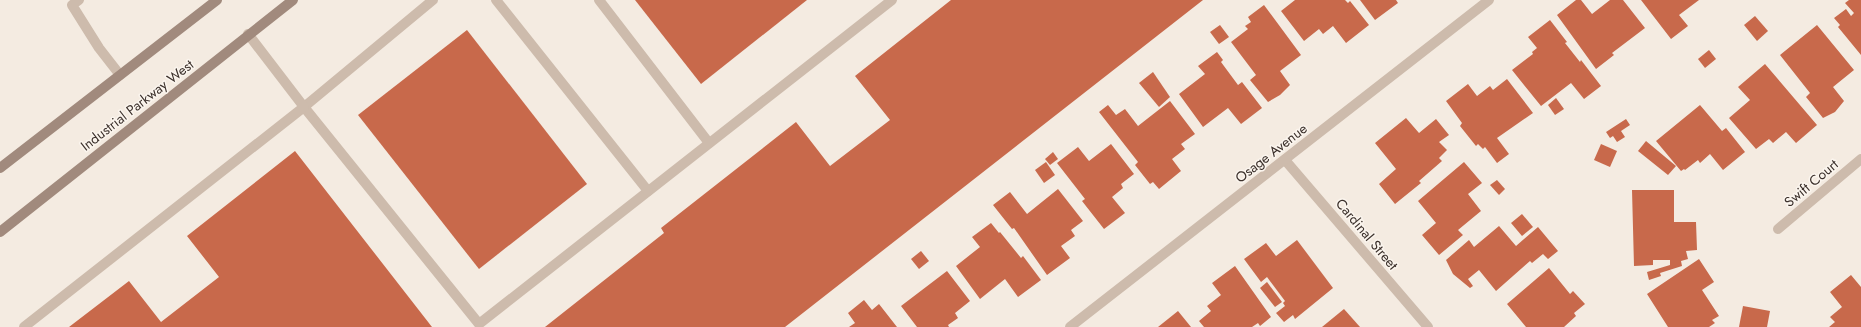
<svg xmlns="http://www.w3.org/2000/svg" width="1861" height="327" viewBox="0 0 1861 327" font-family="Jost,sans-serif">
<rect width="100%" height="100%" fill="#f4ebe1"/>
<g fill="#c8694b">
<polygon points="635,0 807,0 701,84"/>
<polygon points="951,0 1203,0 785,327 545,327 664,233 661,228 796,122 830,166 890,120 855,76"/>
<polygon points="1295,0 1345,0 1348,3 1350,1 1369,25 1346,43 1333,26 1323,34 1319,29 1304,41 1281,11"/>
<polygon points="1360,0 1396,0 1398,3 1375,20"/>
<polygon points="1576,0 1581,0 1592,14 1610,0 1623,0 1645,28 1612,53 1614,55 1596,69 1557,15"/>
<polygon points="1641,0 1699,0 1679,15 1688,26 1671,39"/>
<polygon points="1849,0 1861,0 1861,55 1838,27 1840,25 1834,18 1846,9 1851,16 1854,13 1845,3"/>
<polygon points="1264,5 1301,55 1280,71 1290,85 1280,95 1268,102 1250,80 1256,75 1231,42 1248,29 1245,26 1251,22 1248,17"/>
<polygon points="1755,16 1768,31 1757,41 1744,25"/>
<polygon points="1550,20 1567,42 1565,43 1580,62 1581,60 1601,86 1584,99 1571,83 1541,106 1512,70 1533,54 1532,52 1537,48 1528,37"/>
<polygon points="1220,25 1229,37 1219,44 1210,32"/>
<polygon points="1817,25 1854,70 1833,87 1844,101 1835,112 1823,118 1806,97 1810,93 1780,55"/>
<polygon points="467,30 587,184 479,269 358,115"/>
<polygon points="1709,50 1716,59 1705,68 1698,59"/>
<polygon points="1217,52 1223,60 1221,62 1238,85 1242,82 1262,108 1241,124 1228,108 1203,127 1179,94 1205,74 1198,66"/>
<polygon points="1765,64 1817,125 1796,143 1786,132 1773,143 1769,139 1756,149 1729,118 1750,100 1738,87"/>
<polygon points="1153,72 1170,97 1159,107 1139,83"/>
<polygon points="1507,79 1533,113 1497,138 1509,154 1497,163 1485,147 1483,149 1478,144 1476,146 1460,126 1462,123 1446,101 1468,84 1477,96 1490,86 1493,90"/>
<polygon points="1556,98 1564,109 1555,115 1548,105"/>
<polygon points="1170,101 1195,134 1181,144 1185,149 1172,159 1181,171 1159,189 1153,182 1150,184 1135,165 1138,162 1099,112 1108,105 1116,115 1125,109 1138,126"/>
<polygon points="1700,105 1722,131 1726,128 1745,152 1723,170 1710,154 1700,163 1698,160 1685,170 1684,169 1681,171 1656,141"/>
<polygon points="1406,118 1419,133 1436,119 1449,135 1439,142 1447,150 1439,158 1442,161 1419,181 1421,183 1395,204 1379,184 1396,169 1375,143"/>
<polygon points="1626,119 1630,125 1621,131 1625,137 1617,142 1613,136 1610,138 1606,132"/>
<polygon points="1646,141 1676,166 1668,175 1638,151"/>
<polygon points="1111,144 1134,174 1121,184 1123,188 1112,197 1125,213 1104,229 1082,201 1085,199 1057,163 1078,147 1089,161"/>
<polygon points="1601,144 1617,151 1610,167 1594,160"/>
<polygon points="295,151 432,327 69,327 129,281 161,322 219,277 187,236"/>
<polygon points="1053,152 1058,159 1050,165 1045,159"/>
<polygon points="1046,162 1055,175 1044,183 1035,170"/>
<polygon points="1464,162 1482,183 1468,194 1481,211 1458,230 1463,235 1439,255 1422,235 1436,223 1418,201"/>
<polygon points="1497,180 1505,189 1499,195 1490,185"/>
<polygon points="1058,189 1083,221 1071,230 1075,236 1061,246 1070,258 1047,275 1014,228 1012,229 993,205 1010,192 1027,214"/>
<polygon points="1632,190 1674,190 1674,222 1696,222 1697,250 1686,251 1688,259 1681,261 1682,266 1660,273 1661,276 1649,280 1647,272 1670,265 1670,260 1653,260 1653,265 1634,266"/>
<polygon points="1522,214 1533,227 1522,236 1511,223"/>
<polygon points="991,223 999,233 1000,232 1021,258 1023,256 1041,280 1018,297 1005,279 980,299 956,266 980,247 972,237"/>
<polygon points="1499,226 1516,246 1538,227 1558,251 1548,259 1543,254 1532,263 1530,261 1496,291 1479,270 1468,279 1473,286 1470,288 1453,274 1446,260 1469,240 1474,247"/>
<polygon points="1297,240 1333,288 1295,319 1293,315 1284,322 1276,313 1285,306 1283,303 1285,301 1267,277 1261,282 1244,259 1266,243 1276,256"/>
<polygon points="921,251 929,261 919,269 911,259"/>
<polygon points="1699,259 1714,282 1702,290 1719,316 1712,320 1715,323 1709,327 1668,327 1647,294"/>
<polygon points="1235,266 1271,317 1260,326 1258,323 1252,327 1204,327 1199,321 1211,311 1207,306 1221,295 1212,283"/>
<polygon points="1549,268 1570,294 1573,291 1585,304 1574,313 1576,316 1564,327 1526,327 1507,304"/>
<polygon points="947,271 970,301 955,313 958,318 948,325 949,327 917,327 901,306"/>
<polygon points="1851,275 1861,287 1861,327 1829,327 1835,322 1830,317 1842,307 1830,292"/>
<polygon points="1267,282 1282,302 1275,307 1260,288"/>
<polygon points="864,300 872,310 879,304 897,327 849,327 855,323 848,313"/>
<polygon points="1743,306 1770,311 1767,327 1739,327"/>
<polygon points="1344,309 1360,327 1322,327"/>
<polygon points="1178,311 1191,327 1158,327"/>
</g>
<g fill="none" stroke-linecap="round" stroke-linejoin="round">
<g stroke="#cdbbac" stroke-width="10">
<polyline points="79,0 72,5 99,48 120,75"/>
<polyline points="433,0 304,107 479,324 892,0"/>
<polyline points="496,0 648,191"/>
<polyline points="599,0 709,143"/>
<polyline points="24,327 304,107 248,34"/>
</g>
<g stroke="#cdbbac" stroke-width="10">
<polyline points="1285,160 1428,327"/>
<polyline points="1778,229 1861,159"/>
<polyline points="1070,327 1489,0"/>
</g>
<g stroke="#a18a7d" stroke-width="10">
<polyline points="0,168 217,0"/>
<polyline points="0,232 293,0"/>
</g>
</g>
<g text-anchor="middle" stroke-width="3" stroke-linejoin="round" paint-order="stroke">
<g font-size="14" fill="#3b302b" stroke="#fbf5ee">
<text transform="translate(137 105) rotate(-38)" y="5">Industrial Parkway West</text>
<text transform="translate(1271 153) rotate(-38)" y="5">Osage Avenue</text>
<text transform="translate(1811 183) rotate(-40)" y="5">Swift Court</text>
<text transform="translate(1367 234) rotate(50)" y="5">Cardinal Street</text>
</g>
</g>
</svg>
